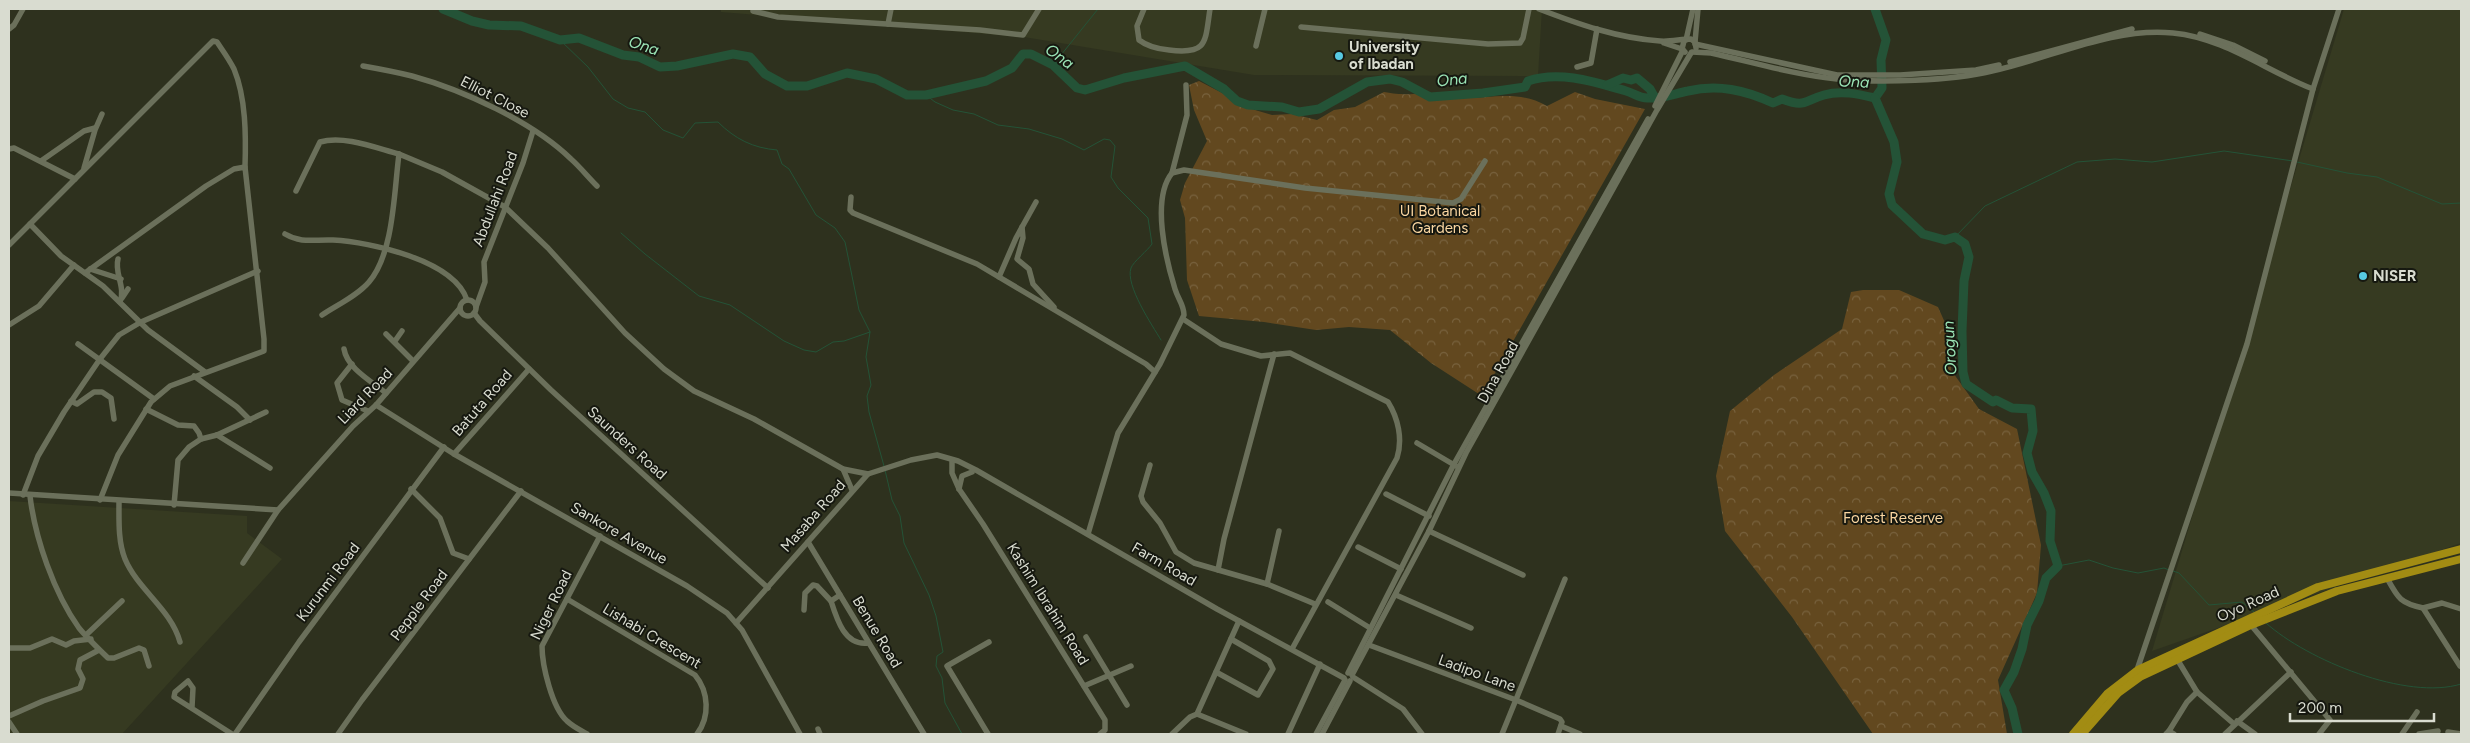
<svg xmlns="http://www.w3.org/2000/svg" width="2470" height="743" viewBox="0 0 2470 743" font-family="Figtree,sans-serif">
<defs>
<pattern id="forest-crowns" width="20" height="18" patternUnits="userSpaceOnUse" patternTransform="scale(1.25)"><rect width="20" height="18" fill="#62481f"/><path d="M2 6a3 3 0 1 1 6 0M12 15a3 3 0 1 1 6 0" fill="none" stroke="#78623e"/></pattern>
</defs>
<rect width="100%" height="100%" fill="#2e311e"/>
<g fill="#363a21">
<polygon points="721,9 1542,9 1538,76 1254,75 1024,37 721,12"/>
<polygon points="2344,9 2461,9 2461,543 2152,651"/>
<polygon points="9,501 247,516 247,533 282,559 122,734 9,734"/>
</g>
<g fill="url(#forest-crowns)">
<path d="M1199,81l56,29 17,5 20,-1 25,6 17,-10 21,-3 29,-15c15,3 23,2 38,2 14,1 28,5 42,4 30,0 55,-8 83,8l28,-14 20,7 50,10 -163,287 -51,-33 -41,-33 -41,-3 -33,3 -52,-8 -65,-6 -12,-36 -2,-62 -5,-18 5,-17 22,-42 -13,-31 -5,-25z"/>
<polygon points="1863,290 1899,290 1938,307 1950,334 1951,370 1979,409 2017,429 2041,545 2037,593 1998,680 2007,734 1873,734 1792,617 1725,531 1716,476 1730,411 1774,375 1842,329 1851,292"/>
</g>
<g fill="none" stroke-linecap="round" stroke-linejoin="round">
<g stroke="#245337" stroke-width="1">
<path d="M560,40l28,27 25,32 15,9 17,4 18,18 20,8 12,-15 23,-1c17,17 35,26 59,28l5,14 7,5 27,46 19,13 10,14 14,68 11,22 -4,25 5,28 -4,11 2,16 15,54"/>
<polyline points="1053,65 1098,9"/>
<path d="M926,95l9,7 18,8 21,4 24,11 31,4 33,10 22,11 20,-11 6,1 5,6 -4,31 7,11 30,30 4,26c-4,6 -19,18 -21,24 -6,17 21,57 30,72"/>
<polyline points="2297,162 2347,173 2377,177 2442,204 2461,203"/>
<polyline points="621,233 645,254 699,296 730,305 784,341 804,350 816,352 833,342 844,341 870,332"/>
<polyline points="1955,237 1985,206 2077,162 2115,159 2152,162 2224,151 2293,161"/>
<polyline points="885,470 892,500 900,516 904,543 929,595 936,616 943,652 937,656 936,666 942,678 945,703 962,734"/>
<polyline points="2058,566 2089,560 2113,568 2138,573 2164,568 2169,570"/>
<polyline points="2173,571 2179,573 2209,605 2242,602 2254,612"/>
<path d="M2266,623c41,37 141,78 195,61"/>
</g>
<g stroke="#245337" stroke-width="9">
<path d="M443,9l29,12 17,4 32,1 39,14 19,-2 44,17 16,2 21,10 17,-1 56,-12 17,3 15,17 22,12h20l40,-13 29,6 31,16h19l60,-14 26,-13 11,-14h8l22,11 24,23 8,2 39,-12 61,-12 39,23 13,12 11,4 34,2 17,5 20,-3 48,-27 23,-3 12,3 28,15 53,-4 42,-6 3,-6c31,-11 67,1 98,10 7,2 14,7 21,7 16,1 26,-4 41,-7 30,-7 57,-1 85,12l9,-4c24,9 21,2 42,-4 17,-5 34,-1 51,3"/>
<polyline points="1875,9 1886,40 1881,60 1882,88 1875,98"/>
<polyline points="1607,85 1623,78 1631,80 1637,78 1650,89 1655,98"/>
<polyline points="1875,98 1894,142 1897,162 1889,194 1892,205 1923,234 1945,240 1955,237 1965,244 1969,257 1964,281 1962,331 1963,372 1966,384 1993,402 1996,400 2012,408 2031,409 2033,431 2027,453 2032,472 2044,493 2051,511 2050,541 2058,566 2046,578 2039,601 2027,625 2022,649 2014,672 2004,690 2012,708 2018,734"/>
</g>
<g stroke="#6b705b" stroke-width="5.5">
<path d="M1144,9l-7,17 2,14c9,7 19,9 30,10 39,5 36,-8 41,-41"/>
<path d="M1539,9c39,15 78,29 121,32 10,1 21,-2 31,-2l4,3 1,6"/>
<polyline points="753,11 778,17 980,30 1023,35 1039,9"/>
<polyline points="888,24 891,9"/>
<polyline points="1301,27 1488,44 1520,43 1523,38 1529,9"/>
<polyline points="9,29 14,25 23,9"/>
<polyline points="2200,34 2233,45 2265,61"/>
<polyline points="1686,40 1693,9"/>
<polyline points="1684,41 1682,49 1685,52"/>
<polyline points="1695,42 1698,9"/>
<polyline points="1664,43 1682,49"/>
<polyline points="1695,44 1837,75 1900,75 1976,70 1999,65"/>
<polyline points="1256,46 1265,9"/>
<path d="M1692,52l19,1c41,9 84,22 126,26 43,4 114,2 155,-8 60,-13 119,-44 181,-38 52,5 93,38 140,56"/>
<polyline points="2010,62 2132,29"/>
<path d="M363,66c17,3 33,6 49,10 51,14 121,46 159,83 9,8 17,18 26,27"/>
<polyline points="1577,67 1591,63 1597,29"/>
<polyline points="1655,106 1683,50"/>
<polyline points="9,149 14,148 75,179"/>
<polyline points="41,161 84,131 95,128"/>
<polyline points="84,168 95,130 102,114"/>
<polyline points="1172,173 1187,115 1186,85"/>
<path d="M296,191l24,-49c24,-7 56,6 79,12"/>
<polyline points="851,197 850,210 853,213 977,264 1146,364 1155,372"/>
<polyline points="30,224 61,256 103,286 148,330 205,372"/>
<polyline points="1022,227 1023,238 1017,259 1029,269 1033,284 1054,307"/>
<path d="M285,234c17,10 30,5 48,6 37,2 121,20 134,60"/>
<path d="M9,245l204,-204 4,1c6,9 12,17 17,27 12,29 12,67 11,98"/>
<path d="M118,259c-4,14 8,28 2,43"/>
<polyline points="90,269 121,279"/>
<polyline points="85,273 206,186 234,169 245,167 264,339 264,351 170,386 151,402 118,455 100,500"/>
<polyline points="999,277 1016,238 1036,202"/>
<polyline points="122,298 128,289"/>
<circle cx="468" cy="308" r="8"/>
<polyline points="476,307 485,282 484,262 523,163 533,131"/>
<polyline points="474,313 480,321 551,390 768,588"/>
<path d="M322,315c15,-10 35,-19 47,-33 25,-29 25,-91 30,-128l43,18 63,35 43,41 77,85 39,36 30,22 60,28 89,50 25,5"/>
<path d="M1183,319l38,25 40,12 29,-3 98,49c10,16 15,37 9,56l-105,191"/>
<polyline points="9,325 39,306 74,265"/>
<polyline points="386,334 413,361"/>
<polyline points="395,341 402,331"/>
<polyline points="78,344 154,399"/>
<path d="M344,349c3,19 27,32 42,44"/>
<polyline points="352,364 337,383 342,400 368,411"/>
<polyline points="194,376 237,407 250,420"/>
<polyline points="71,401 77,404 94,392 102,392 111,398 114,419"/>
<polyline points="376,405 454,454 687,586 727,613 742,630 800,734"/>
<polyline points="146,409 178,425 194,426 199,433 201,439"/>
<polyline points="217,435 270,468"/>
<polyline points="1417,443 1456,466"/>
<polyline points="454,454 529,369"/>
<polyline points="952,462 952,473 959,489 983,524 1105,720 1105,730 1100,734"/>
<polyline points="1150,465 1141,496 1143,502 1160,523 1176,552 1194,563 1267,584 1315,604"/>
<polyline points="843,469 852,490"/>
<polyline points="411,489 440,518 453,553 469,559"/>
<polyline points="959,489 962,476 972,472"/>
<polyline points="9,493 278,510 353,426 376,405 460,308"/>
<polyline points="1386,494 1429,516"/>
<polyline points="23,495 38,456 64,412 100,359 119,335 141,322 258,271"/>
<path d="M30,496c5,42 24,97 49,132 8,10 20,21 29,30h6l25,-10 5,2 5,16"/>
<path d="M119,502c0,18 -1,40 6,57 13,31 46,50 55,83"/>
<polyline points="174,505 178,460 189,447 201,439 217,435 266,412"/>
<polyline points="1429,531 1523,575"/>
<path d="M1088,534l30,-101 42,-69 24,-49c0,-10 -6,-16 -9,-26 -9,-29 -24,-90 -3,-116l12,-3 121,18 148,15 8,-4 24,-38"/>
<polyline points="808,542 924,734"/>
<polyline points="1358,547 1401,569"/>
<polyline points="243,563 278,510"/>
<polyline points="1218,570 1224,539 1274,354"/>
<path d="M2387,578c11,20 13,25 36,30l37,58"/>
<polyline points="1267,584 1279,531"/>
<path d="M840,595l-9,6c6,19 14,45 37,42"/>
<polyline points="1396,595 1471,628"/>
<path d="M567,599l128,76c14,17 15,42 2,59"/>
<polyline points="1328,602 1370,628"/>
<polyline points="2423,608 2442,603 2461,609"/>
<polyline points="804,610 805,593 813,585 817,586 831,601"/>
<polyline points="736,623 868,474 911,460 937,455 958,461 976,470 1217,609 1344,678"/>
<polyline points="2251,625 2330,720 2319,734"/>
<polyline points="86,635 122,601"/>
<polyline points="1086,637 1127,705"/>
<polyline points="1369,645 1516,700 1560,719 1562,722 1558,734"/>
<polyline points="9,648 30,648 52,639 66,645 74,641 91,639"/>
<polyline points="2177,659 2197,692 2234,724"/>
<polyline points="1216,672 1258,695 1273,669 1269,661 1231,639"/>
<polyline points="2139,672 2138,667 2247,344 2313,89 2339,9"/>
<polyline points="1348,673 1454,464 1648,119"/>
<polyline points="1352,675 1429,531 1466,453 1657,110 1691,53"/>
<polyline points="1353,677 1403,709 1422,734"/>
<polyline points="1084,686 1131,666"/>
<polyline points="192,707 193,688 188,681 175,692 174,697 232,734"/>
<polyline points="1197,714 1246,734"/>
<polyline points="9,716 43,701 80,688 83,679 78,669 80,660 99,650"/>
<polyline points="2237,721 2255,734"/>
<polyline points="9,722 17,734"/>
<polyline points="1561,726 1580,734"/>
<polyline points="818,729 820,734"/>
<polyline points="2169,731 2187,702 2197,692"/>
<polyline points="2448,732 2461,734"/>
<polyline points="235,734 299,642 444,447"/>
<polyline points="338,734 362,700 521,491"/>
<path d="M587,734c-7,-4 -15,-8 -20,-13 -15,-13 -25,-56 -25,-75l58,-110"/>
<polyline points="988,734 947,666 989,642"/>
<polyline points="1172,734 1190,717 1197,714 1239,621"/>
<polyline points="1288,734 1320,664"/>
<polyline points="1316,734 1345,680"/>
<polyline points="1322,734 1350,681"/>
<polyline points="1502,734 1565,579"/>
<polyline points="2166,734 2169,731 2174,734"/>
<polyline points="2225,734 2291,672"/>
<polyline points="2402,734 2417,712"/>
<polyline points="2419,734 2438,731"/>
</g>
<g stroke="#a28c13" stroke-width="8">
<polyline points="2073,734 2107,694 2138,670 2318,587 2461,549"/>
<polyline points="2082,734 2118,693 2140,677 2251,625 2337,591 2461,559"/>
</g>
</g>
<g fill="#57c9e2" stroke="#161810" stroke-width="2">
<circle cx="1339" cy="56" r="5"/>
<circle cx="2363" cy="276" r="5"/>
</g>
<g text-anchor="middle" stroke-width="4" stroke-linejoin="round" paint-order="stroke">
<g font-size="15" font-weight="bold" fill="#d9dcd0" stroke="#161810" text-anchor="start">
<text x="1349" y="52">University<tspan x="1349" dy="17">of Ibadan</tspan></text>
<text x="2373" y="281">NISER</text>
</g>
<g font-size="15" fill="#d9dcd0" stroke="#161810">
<text transform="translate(495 97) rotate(27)" y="5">Elliot Close</text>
<text transform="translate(495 199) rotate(-69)" y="5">Abdullahi Road</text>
<text transform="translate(1498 372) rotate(-61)" y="5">Dina Road</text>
<text transform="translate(365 396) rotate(-46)" y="5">Liard Road</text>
<text transform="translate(482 403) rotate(-49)" y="5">Batuta Road</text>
<text transform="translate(627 443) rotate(42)" y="5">Saunders Road</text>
<text transform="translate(813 516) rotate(-49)" y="5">Masaba Road</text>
<text transform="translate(619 533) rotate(30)" y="5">Sankore Avenue</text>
<text transform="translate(1164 564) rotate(30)" y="5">Farm Road</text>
<text transform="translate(328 582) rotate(-53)" y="5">Kurunmi Road</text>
<text transform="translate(1048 604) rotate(58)" y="5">Kashim Ibrahim Road</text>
<text transform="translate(2248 604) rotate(-24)" y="5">Oyo Road</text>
<text transform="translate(419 605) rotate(-53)" y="5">Pepple Road</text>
<text transform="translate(551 605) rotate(-64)" y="5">Niger Road</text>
<text transform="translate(877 632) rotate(59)" y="5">Benue Road</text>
<text transform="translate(652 636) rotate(31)" y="5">Lishabi Crescent</text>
<text transform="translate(1477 673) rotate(20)" y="5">Ladipo Lane</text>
</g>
<g font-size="15" fill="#fad6a1" stroke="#161810">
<text x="1440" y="216">UI Botanical<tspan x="1440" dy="17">Gardens</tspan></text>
<text x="1893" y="523">Forest Reserve</text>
</g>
<g font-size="16" font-style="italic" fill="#9be5b6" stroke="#161810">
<text transform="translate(644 45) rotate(19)" y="6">Ona</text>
<text transform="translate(1060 56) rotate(36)" y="6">Ona</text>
<text transform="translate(1452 79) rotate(-6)" y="6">Ona</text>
<text transform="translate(1854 81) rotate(3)" y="6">Ona</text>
<text transform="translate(1949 348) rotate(-93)" y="6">Orogun</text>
</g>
</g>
<rect width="2470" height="743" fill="none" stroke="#d9dcd0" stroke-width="20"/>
<path d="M2290 713v8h144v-8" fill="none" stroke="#d9dcd0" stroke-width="2.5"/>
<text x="2298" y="713" font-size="15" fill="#d9dcd0" stroke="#161810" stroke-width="4" paint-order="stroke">200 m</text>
</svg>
